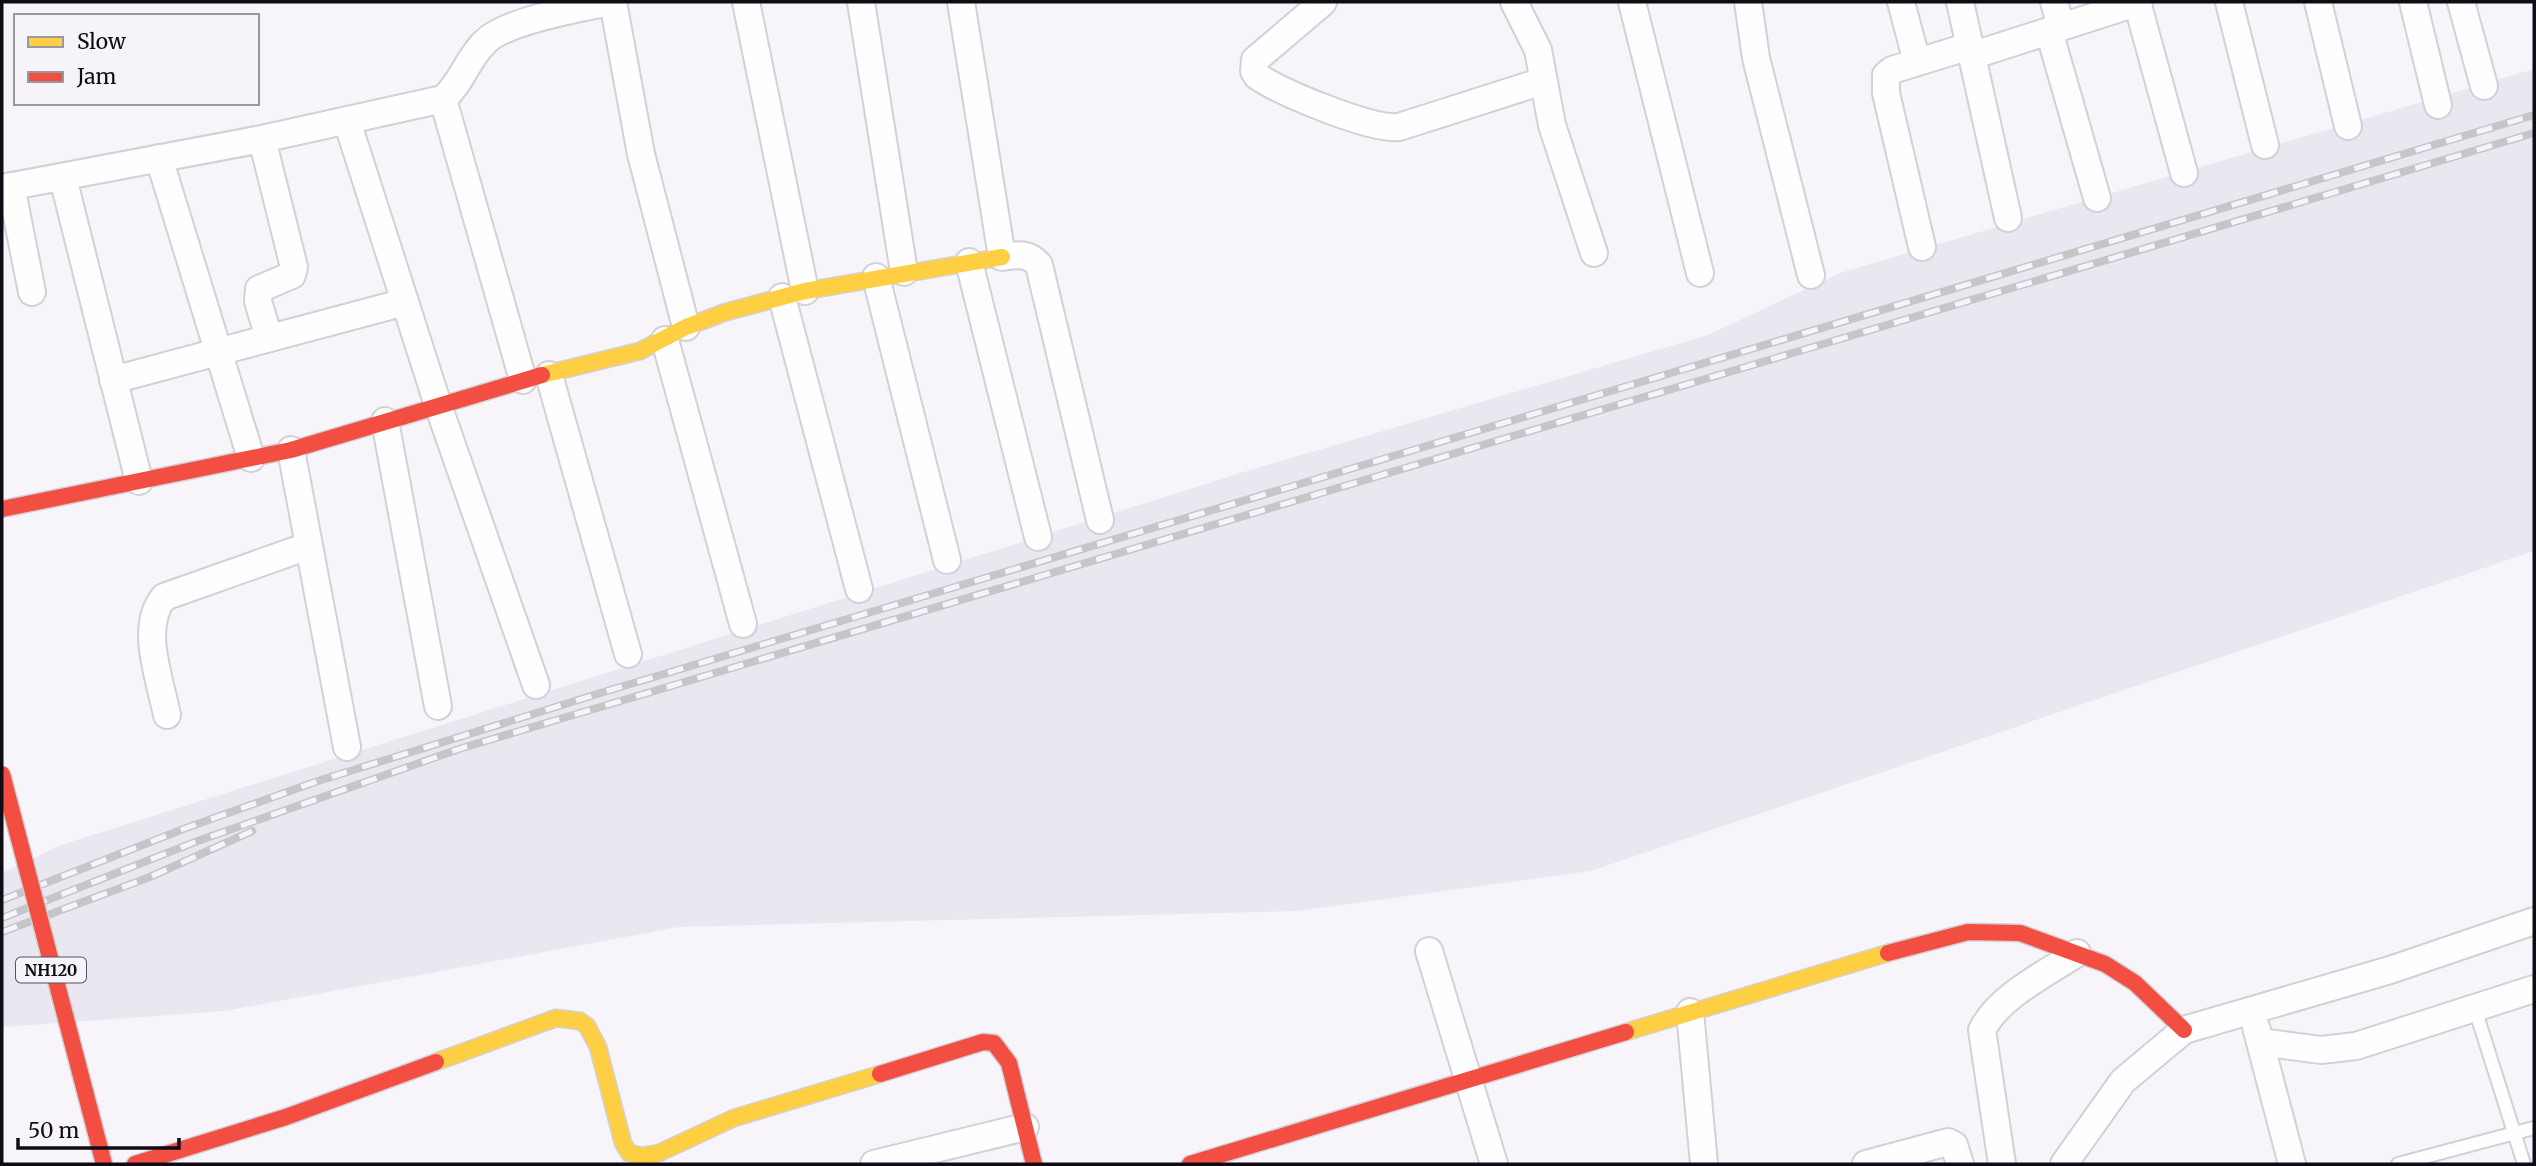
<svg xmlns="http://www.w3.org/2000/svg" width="2536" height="1166" viewBox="0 0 2536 1166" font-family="Merriweather,serif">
<rect width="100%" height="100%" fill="#f7f5f9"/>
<polygon fill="#eae7f0" points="2534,69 2534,551 1591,871 1297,911 679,927 225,1011 2,1027 2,873 61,845 1247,471 1708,335 1840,273"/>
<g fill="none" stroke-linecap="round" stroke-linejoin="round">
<defs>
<g id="lane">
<polyline points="2475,1009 2524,1164"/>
<polyline points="2398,1164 2534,1128"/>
</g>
<g id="street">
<polyline points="613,2 641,154 686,327"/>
<polyline points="746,2 805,291"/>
<polyline points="861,2 904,272"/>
<path d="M961,2l41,255c15,-2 26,-5 37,8l61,255"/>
<path d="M1323,2l-68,58 -1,11 3,5c25,17 114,54 142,51l144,-46"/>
<polyline points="1514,2 1538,50 1552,125 1594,253"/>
<polyline points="1632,2 1700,273"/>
<polyline points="1748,2 1756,58 1811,275"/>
<polyline points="1901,2 1917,62"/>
<polyline points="1960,2 2008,218"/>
<polyline points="2054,2 2061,27"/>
<polyline points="2137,2 2184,173"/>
<polyline points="2229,2 2265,145"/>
<polyline points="2318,2 2348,126"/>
<polyline points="2413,2 2438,105"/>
<polyline points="2461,2 2484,86"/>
<polyline points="2049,31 2097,198"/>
<polyline points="1971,56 2139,2"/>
<polyline points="443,99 523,380"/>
<polyline points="347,121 438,405 536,685"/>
<polyline points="262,139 294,267 292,275 259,289 258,301 269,338"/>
<polyline points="159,158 251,458"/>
<polyline points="63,178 139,481"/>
<polyline points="11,186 32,292"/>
<path d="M2,188l260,-49 181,-40c19,-16 24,-40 42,-57 20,-21 95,-34 125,-40"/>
<polyline points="1922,247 1886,93 1886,75 1892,70 1970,46"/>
<polyline points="969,262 1038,537"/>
<polyline points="876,277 947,560"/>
<polyline points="782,297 859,589"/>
<polyline points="665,340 743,624"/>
<polyline points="549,375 628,654"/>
<polyline points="113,380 405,302"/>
<polyline points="385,421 438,706"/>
<polyline points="291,450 347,747"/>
<path d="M167,715c-7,-36 -28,-88 -3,-118l144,-51"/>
<polyline points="1429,951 1494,1164"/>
<polyline points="1690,1012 1704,1164"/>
<polyline points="2256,1027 2292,1164"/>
<polyline points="2260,1042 2321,1050 2356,1046 2534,989"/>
<polyline points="874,1164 1025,1127"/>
<polyline points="1866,1164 1948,1142 1954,1145 1960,1164"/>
<path d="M2002,1164l-20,-134c17,-34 64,-56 95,-77"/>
<polyline points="2064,1164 2123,1081 2184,1030 2390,970 2534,921"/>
</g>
<g id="slow">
<polyline points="542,375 640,351 686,327 726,312 805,291 1002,257"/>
<polyline points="1626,1032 1888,953"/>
<polyline points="436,1062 556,1018 580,1021 587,1026 598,1047 623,1143 629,1153 642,1156 659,1153 734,1118 880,1074"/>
</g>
<g id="jam">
<polyline points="2,509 291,450 542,375"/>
<polyline points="1888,953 1968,932 2020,933 2105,964 2135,983 2184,1030"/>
<polyline points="880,1074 983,1042 994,1043 1009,1063 1034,1164"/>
<polyline points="135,1164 286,1117 436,1062"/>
<polyline points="1190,1164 1626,1032"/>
</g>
</defs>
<use href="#lane" stroke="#d3d0d7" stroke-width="16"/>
<use href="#street" stroke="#d3d0d7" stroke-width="30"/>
<use href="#slow" stroke="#d3d0d7" stroke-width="19"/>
<use href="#jam" stroke="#d3d0d7" stroke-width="19"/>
<use href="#lane" stroke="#fefefe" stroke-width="12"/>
<use href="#street" stroke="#fefefe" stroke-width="26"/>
<use href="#slow" stroke="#ffcf43" stroke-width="16"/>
<use href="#jam" stroke="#f24e42" stroke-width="16"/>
<defs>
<g id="rail">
<polyline points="2,900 186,828 318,781 607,691 2534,115"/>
<polyline points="2,918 195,842 462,748 2534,133"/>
<polyline points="2,932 150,877 252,831"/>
</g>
</defs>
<use href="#rail" stroke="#c6c5c7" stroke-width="8"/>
<use href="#rail" stroke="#f6f4fa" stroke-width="5" stroke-dasharray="16" stroke-linecap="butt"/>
<defs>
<polyline id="jam-bridge" points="2,774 104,1164"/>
</defs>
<use href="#jam-bridge" stroke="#d1cfd3" stroke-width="19" stroke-linecap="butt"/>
<use href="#jam-bridge" stroke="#f24e42" stroke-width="16"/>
</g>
<g text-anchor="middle" stroke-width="6" stroke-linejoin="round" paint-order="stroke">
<rect fill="#f6f4fa" stroke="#55525a" stroke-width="2" x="16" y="957.5" width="70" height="25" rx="5"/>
<g font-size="16" font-weight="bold" fill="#100c16">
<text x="51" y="976">NH120</text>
</g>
</g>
<rect width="2536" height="1166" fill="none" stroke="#100c16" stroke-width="7"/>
<rect x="14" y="14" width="245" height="91" fill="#f6f4fa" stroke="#9a979f" stroke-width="2"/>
<rect x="28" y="37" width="35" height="10" fill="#ffcf43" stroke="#9a979f" stroke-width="2"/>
<text x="77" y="49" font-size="21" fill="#100c16">Slow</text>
<rect x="28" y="72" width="35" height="10" fill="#f24e42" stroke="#9a979f" stroke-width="2"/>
<text x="77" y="84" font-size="21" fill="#100c16">Jam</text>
<path d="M18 1138v10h161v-10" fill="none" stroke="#100c16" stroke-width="3.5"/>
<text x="28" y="1138" font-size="21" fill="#100c16" stroke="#f6f4fa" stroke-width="5" paint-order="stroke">50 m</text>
</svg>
